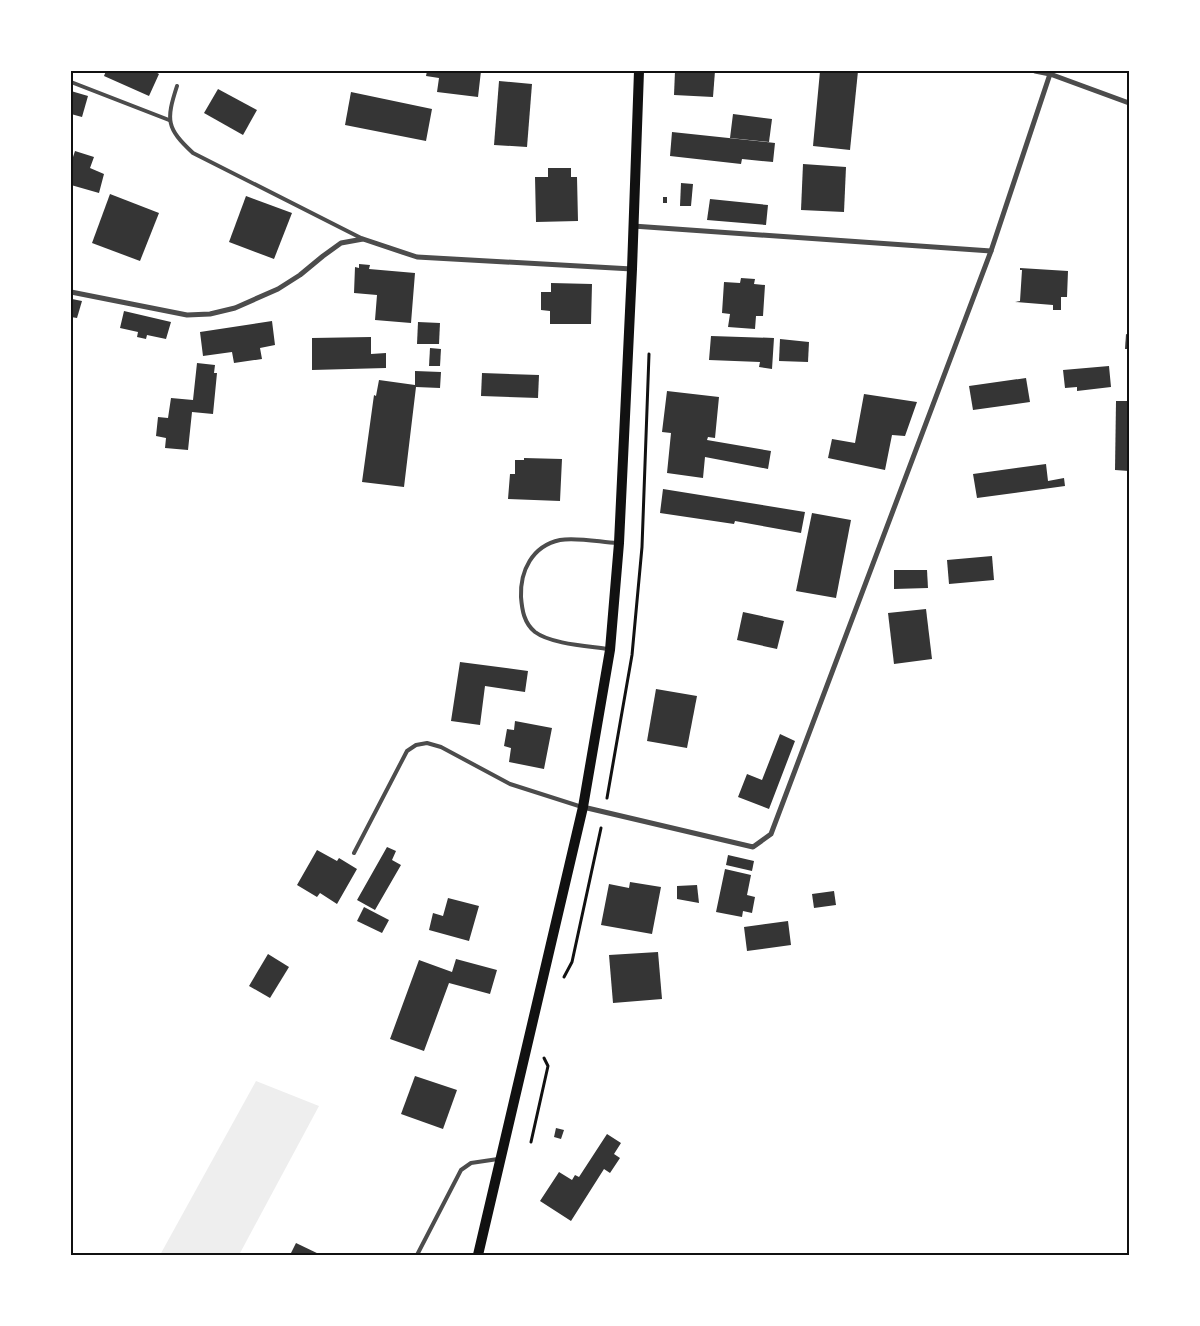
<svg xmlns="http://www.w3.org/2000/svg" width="1200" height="1326" viewBox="0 0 1200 1326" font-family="'Zilla Slab',serif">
<rect width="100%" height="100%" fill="#fff"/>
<polygon fill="#eee" points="256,1081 319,1106 239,1255 160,1255"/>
<g fill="#353535">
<polygon points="106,71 154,71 159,74 149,96 104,76"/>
<polygon points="427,71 481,71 478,97 437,92 439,78 426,76"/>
<polygon points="675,71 715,71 713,97 674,95"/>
<polygon points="820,71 858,71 850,150 813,146"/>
<polygon points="499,81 532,84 527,147 494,145"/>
<polygon points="218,89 257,110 243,135 204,113"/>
<polygon points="71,91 88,96 82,117 71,114"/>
<polygon points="351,92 432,109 426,141 345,125"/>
<polygon points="733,114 772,119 769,142 730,138"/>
<polygon points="672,132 775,143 773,162 742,159 741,164 670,156"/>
<polygon points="75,151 94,157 90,168 104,174 99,193 71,185 71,163"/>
<polygon points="803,164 846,167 844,212 801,210"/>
<polygon points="548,168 571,168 571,177 577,177 578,221 536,222 535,177 548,177"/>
<polygon points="681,183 693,184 691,206 680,206"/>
<polygon points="110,194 159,213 140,261 92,243"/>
<polygon points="246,196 292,213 274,259 229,242"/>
<rect x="663" y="197" width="4" height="6"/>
<polygon points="710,199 768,205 766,225 707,220"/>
<polygon points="359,264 370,265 369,269 415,273 411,323 375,320 377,295 354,293 355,267 359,268"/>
<polygon points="1020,268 1068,271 1067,297 1061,297 1061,310 1053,310 1053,305 1015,302 1020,301 1022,270 1020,270"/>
<polygon points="741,278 755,279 754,284 765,285 763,316 756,316 755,329 728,327 730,314 722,313 724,282 740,283"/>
<polygon points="551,283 592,284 591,324 550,324 550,311 541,310 541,292 551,292"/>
<polygon points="72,299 82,301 77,318 71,317"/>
<polygon points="124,311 171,322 166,339 147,335 146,339 137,337 138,332 120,328"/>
<polygon points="272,321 275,345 260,348 262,359 234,363 232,352 203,356 200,332"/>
<polygon points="418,322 440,323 439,344 417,344"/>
<polygon points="1126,334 1129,335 1129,349 1125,349"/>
<polygon points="711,336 774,338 772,369 759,367 760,362 709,360"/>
<polygon points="371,337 371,354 386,353 386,368 312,370 312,338"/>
<polygon points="780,339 809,342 808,362 779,361"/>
<polygon points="430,348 441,349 440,366 429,366"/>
<polygon points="197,363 215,365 214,373 217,373 213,414 192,412 188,450 165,448 166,438 156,436 158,417 168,418 171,398 193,400"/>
<polygon points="1109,366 1111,387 1077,391 1077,387 1065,388 1063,370"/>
<polygon points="415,371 441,372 440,388 416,387 404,487 362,482 374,395 376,396 379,380 415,385"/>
<polygon points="482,373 539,375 538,398 481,396"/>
<polygon points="1026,378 1030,402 973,410 969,386"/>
<polygon points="667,391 719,397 715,438 708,437 707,440 771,451 768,469 705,457 703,478 667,473 671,433 662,432"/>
<polygon points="864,394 917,402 905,436 892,435 885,470 828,458 832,439 855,443"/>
<polygon points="1116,401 1129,401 1129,471 1115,470"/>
<polygon points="524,458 562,459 560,501 508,499 510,474 515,474 515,460 524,460"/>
<polygon points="1046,464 1048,481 1064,478 1065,486 977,498 973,474"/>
<polygon points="663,489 805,512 801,533 735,521 734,524 660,513"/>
<polygon points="812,513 851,520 836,598 796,591"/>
<polygon points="992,556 994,580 949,584 947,560"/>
<polygon points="894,570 927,570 928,588 894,589"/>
<polygon points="926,609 932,659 894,664 888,613"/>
<polygon points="743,612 784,621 777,649 737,640"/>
<polygon points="460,662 528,671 525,692 485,686 480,725 451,721"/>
<polygon points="656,689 697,696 687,748 647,741"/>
<polygon points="515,721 552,728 544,769 509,762 511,748 504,746 507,729 514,730"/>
<polygon points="780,734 795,741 769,809 738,797 747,774 762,780"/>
<polygon points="387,847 396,851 392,860 401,865 375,910 357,900"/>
<polygon points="317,850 337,861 339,858 357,869 337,904 320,893 317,897 297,885"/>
<polygon points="728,855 754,861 752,871 726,865"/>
<polygon points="725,869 751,875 747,895 755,897 752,913 743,911 742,917 716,912"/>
<polygon points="630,882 661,887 652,934 601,925 609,884 629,888"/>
<polygon points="697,885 699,903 677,899 677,886"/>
<polygon points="834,891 836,905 814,908 812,894"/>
<polygon points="448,898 479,906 469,941 429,930 433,913 443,916"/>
<polygon points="364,907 389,920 382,933 357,921"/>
<polygon points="788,921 791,945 747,951 744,927"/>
<polygon points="658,952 662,999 613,1003 609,955"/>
<polygon points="268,954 289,967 270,998 249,986"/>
<polygon points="456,959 497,970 490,994 449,983 424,1051 390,1039 419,960 452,972"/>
<polygon points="415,1076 457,1090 443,1129 401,1114"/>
<polygon points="556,1128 564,1130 561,1139 554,1137"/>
<polygon points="607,1134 621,1143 614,1154 620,1158 610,1173 604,1169 571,1221 540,1201 559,1172 572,1180 575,1175 579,1177"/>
<polygon points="296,1243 321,1255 290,1255"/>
</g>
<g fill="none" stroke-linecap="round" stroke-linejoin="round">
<g stroke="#111" stroke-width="3">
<polyline points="607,798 632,655 642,547 649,354"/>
<polyline points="564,977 572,962 601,828"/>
<polyline points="531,1142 548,1066 544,1058"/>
</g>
<g stroke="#4c4c4c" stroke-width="4">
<polyline points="71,82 169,120"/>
<path d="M177,86c-11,34 -11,42 16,67l170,86"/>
<path d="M608,649c-20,-3 -57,-5 -73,-17 -11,-9 -13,-22 -14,-35 -1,-26 11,-51 39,-57 16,-3 40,2 57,3"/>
<polyline points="354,853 407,751 416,745 427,743 441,747 510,784 582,807"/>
<polyline points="417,1255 461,1170 471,1163 498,1159"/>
</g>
<g stroke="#4c4c4c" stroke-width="5">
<polyline points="1035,71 1050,74 1129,103"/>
<polyline points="633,226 991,251"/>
<polyline points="71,292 187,315 210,314 235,308 278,289 300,275 323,256 341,243 363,239 417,257 632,269"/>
<polyline points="583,807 753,847 771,834 991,251 1051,71"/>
</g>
<polyline stroke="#111" stroke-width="10" points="478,1255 583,807 610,650 619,543 632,269 639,71"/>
</g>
<rect width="1200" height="1326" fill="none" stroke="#ffffff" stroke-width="145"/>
<rect x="72" y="72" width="1056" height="1182" fill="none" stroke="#111" stroke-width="2"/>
</svg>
